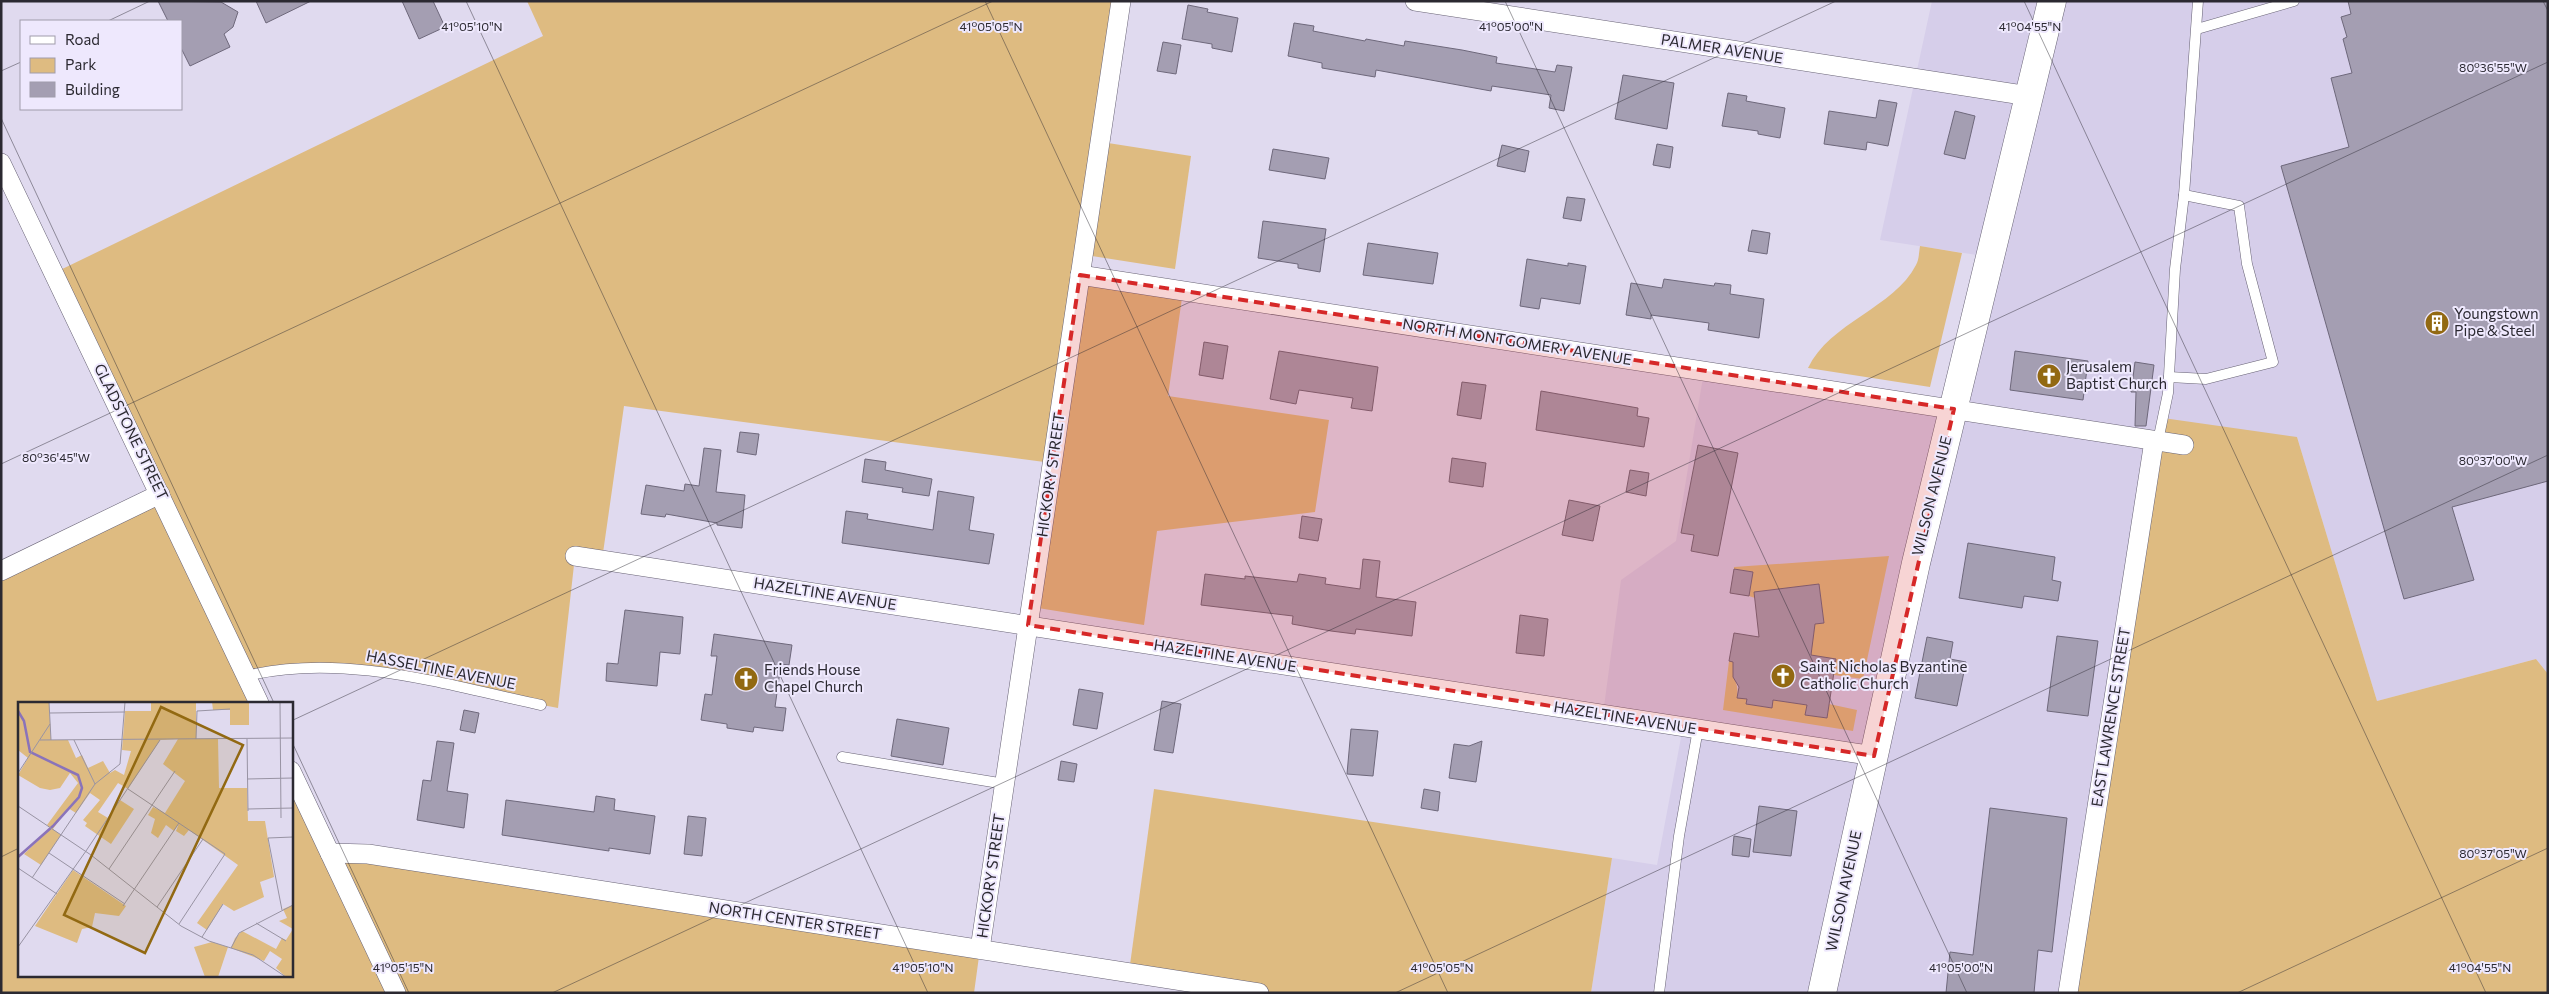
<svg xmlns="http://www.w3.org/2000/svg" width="2549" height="994" viewBox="0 0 2549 994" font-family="Commissioner,sans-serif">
<rect width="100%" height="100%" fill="#e0daef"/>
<polygon fill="#d6ceea" points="1932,1 2548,1 2548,674 2536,659 2377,701 2297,437 2068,993 1591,993 1612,858 1657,865 1683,727 1603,714 1621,580 1676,541 1704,371 1953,409 1990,257 1880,240"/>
<g fill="#debb81">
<polygon points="527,1 1121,1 1081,275 1183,291 1168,396 1329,420 1315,512 1157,531 1144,625 1038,608 1052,463 624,406 602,560 575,556 558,708 362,670 247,676 259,703 19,703 19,975 291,975 291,771 330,853 980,949 974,993 1,993 1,571 160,494 54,273 543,36"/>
<polygon points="1108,143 1191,156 1175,269 1092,256"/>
<path d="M1920,246l42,7 -32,134 -122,-19c22,-46 86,-60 108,-103 3,-5 3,-13 4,-19z"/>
<polygon points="2163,418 2297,437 2377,701 2536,659 2548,674 2548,993 2068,993"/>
<polygon points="1889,556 1863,679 1834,675 1836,659 1810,659 1815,624 1824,623 1819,584 1771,590 1755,598 1749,596 1753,572 1734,569 1734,567"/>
<path d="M1729,661l9,1c-9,17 2,19 -1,35l10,2 -1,5 26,4 1,-8 34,5 -2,10 22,3 2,-14 28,6 -4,21 -130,-21z"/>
<polygon points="1154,789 1612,858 1591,993 1259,993 1129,972"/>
</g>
<g fill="#a49eb2" stroke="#6e687b">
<polygon points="158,1 221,2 238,12 233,27 224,34 230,47 190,66 181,48 181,21 168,21"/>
<polygon points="256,1 311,1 266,23"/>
<polygon points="402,1 433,1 445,27 419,39"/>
<polygon points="2348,1 2548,1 2548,481 2452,507 2474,580 2404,599 2281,166 2349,147 2331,78 2352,73 2343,39 2347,37 2341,17 2351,14"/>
<polygon points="1188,5 1208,9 1207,12 1238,18 1232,52 1212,48 1212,44 1182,39"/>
<polygon points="1294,23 1314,26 1313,31 1365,41 1366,39 1404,46 1405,41 1462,50 1497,57 1496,63 1555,72 1557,65 1572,67 1564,111 1549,108 1551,95 1492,86 1491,91 1376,70 1375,77 1322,68 1322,63 1288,56"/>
<polygon points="1163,42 1181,45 1176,74 1157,71"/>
<polygon points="1623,75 1674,83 1667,129 1615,119"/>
<polygon points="1728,93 1747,96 1746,101 1785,108 1780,138 1758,134 1758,131 1722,126"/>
<polygon points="1879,100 1897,103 1888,146 1867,142 1866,150 1824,144 1829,111 1876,118"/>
<polygon points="1955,111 1975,116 1965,159 1944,154"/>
<polygon points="1657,144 1673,147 1670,168 1653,165"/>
<polygon points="1502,145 1529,151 1525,172 1497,166"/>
<polygon points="1273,149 1329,158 1325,179 1269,170"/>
<polygon points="1567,197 1585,199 1581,221 1563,218"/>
<polygon points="1263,221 1326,229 1320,272 1298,268 1298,264 1258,258"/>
<polygon points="1752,230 1770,233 1767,254 1748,251"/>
<polygon points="1368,243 1438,253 1433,284 1363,275"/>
<polygon points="1527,259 1568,266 1568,263 1586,266 1580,304 1541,298 1539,309 1520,306"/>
<polygon points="1664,279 1714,286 1715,283 1731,285 1730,294 1764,299 1759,338 1708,330 1709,323 1651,315 1651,319 1626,315 1631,283 1662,288"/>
<polygon points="1204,342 1228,346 1223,379 1199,375"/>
<polygon points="1279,351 1378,367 1372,411 1351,408 1353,398 1299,390 1296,404 1270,399"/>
<polygon points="2015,351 2088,361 2083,400 2010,390"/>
<polygon points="2135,362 2154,365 2146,426 2135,426 2136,392 2131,392"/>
<polygon points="1462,382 1486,385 1481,419 1457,415"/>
<polygon points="1541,391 1638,408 1637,416 1649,418 1644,447 1536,430"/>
<polygon points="740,432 759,434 756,455 737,452"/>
<polygon points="1698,445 1738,453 1718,556 1691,551 1694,535 1681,533"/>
<polygon points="704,448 721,450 716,492 745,495 742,528 717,525 717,523 666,514 665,517 641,514 646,485 684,491 685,484 699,486"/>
<polygon points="1452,458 1486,463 1483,487 1449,482"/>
<polygon points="865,459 886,462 885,470 932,479 929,496 902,492 903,488 862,482"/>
<polygon points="1630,470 1649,473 1646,496 1626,492"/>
<polygon points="938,491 974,497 969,530 994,534 989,564 842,543 846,511 868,514 867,519 933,530"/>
<polygon points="1569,500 1600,506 1593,541 1562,535"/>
<polygon points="1302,516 1322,519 1318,541 1299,538"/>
<polygon points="1968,543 2055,557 2052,580 2061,582 2058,601 2024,596 2022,608 1959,598"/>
<polygon points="1363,559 1380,561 1376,597 1416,602 1412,636 1356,629 1355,634 1331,631 1292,624 1293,616 1201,605 1205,574 1245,579 1245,576 1297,582 1299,574 1326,578 1325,584 1360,589"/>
<polygon points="1734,569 1753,572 1749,596 1730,593"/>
<polygon points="1819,584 1824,623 1815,624 1811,655 1836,659 1827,718 1805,715 1807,705 1773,700 1772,708 1746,704 1747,699 1737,698 1739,687 1733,677 1733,662 1729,661 1734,633 1759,637 1754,592"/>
<polygon points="625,610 683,617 680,654 660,652 657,686 606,681 607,663 618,664"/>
<polygon points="1520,615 1548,619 1544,656 1516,653"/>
<polygon points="714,634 792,645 789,665 781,664 775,707 786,708 783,731 754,727 753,732 727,728 727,724 701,720 705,694 712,695 717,656 711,656"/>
<polygon points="2057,636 2098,641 2088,716 2047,711"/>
<polygon points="1927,637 1953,642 1950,659 1966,662 1957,706 1915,698"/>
<polygon points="1079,689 1103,693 1097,729 1073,725"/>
<polygon points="1162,701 1181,704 1173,753 1154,750"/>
<polygon points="464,710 479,713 475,733 460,730"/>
<polygon points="897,719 949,728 943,765 891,756"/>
<polygon points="1351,729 1378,731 1373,776 1347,774"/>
<polygon points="437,741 454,743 447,791 468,794 464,828 417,820 423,780 431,781"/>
<polygon points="1482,741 1476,782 1449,778 1454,744 1469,746"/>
<polygon points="1061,761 1077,764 1074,782 1058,780"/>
<polygon points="1424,789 1440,792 1438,811 1421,808"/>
<polygon points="596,796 615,799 614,810 655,816 650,854 609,848 609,851 502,835 506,800 594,812"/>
<polygon points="1759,806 1797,811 1791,856 1753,852"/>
<polygon points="1990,808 2067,818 2052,952 2038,950 2034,993 1946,993 1950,952 1973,955"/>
<polygon points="688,816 706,818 702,856 684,854"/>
<polygon points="1734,836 1751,839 1749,857 1732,855"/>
</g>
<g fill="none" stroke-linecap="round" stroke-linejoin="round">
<defs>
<g id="lane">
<polyline points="2197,29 2294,1"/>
<polyline points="2169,377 2206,379 2273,362 2247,264 2239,206 2184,195"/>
<polyline points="2158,441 2168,393 2175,269 2184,195 2198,1"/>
<path d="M246,676c97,-24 200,9 295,29"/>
<polyline points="842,757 1005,784"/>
<polyline points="1659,993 1679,836 1698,729"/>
</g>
<g id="street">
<polyline points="1415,1 2029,96"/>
<polyline points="1,163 259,703"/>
<polyline points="1080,275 2184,445"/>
<polyline points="575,556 1874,756"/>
<polyline points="1,571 160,494"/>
<polyline points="291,771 396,993"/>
<polyline points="330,853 368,854 1259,993"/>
<polyline points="980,949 1121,1"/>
<polyline points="2068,993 2154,441"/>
</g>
<polyline id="secondary" points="1822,993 1916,563 2052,1"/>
</defs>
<use href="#lane" stroke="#686375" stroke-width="11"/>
<use href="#street" stroke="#686375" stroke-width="20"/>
<use href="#secondary" stroke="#686375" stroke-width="29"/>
<use href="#lane" stroke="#fff" stroke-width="10"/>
<use href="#street" stroke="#fff" stroke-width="19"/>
<use href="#secondary" stroke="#fff" stroke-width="28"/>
</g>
<path fill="#d62828" fill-opacity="0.2" stroke="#d62828" stroke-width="4" stroke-dasharray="10 6" stroke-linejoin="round" d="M1080,275l874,134 -80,347 -846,-131z"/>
<path fill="none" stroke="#2b2931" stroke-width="1" stroke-opacity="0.45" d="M466,1l462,992M985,1l463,992M1505,1l462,992M2024,1l462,992M2543,1l5,10M108,21l42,-20M1,71l20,-9M1,118l273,585M1,464l992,-463M291,721l1545,-720M291,740l118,253M1,857l18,-9M552,993l1996,-931M1395,993l1153,-538M2237,993l311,-145"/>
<defs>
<symbol id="building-disc" viewBox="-11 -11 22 22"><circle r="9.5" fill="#926912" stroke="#eee8fd"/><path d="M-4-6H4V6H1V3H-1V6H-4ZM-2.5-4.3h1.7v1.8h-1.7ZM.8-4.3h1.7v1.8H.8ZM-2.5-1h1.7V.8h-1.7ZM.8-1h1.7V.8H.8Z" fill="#fff"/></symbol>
<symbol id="church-disc" viewBox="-11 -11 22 22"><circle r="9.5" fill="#926912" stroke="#eee8fd"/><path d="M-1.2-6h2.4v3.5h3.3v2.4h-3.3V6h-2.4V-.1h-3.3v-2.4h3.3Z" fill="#fff"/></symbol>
</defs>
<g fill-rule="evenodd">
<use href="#building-disc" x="2423" y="309" width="28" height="28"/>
<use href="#church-disc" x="2035" y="362" width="28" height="28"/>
<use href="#church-disc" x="1769" y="662" width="28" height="28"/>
<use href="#church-disc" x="732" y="665" width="28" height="28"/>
</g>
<g text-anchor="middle" stroke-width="4" stroke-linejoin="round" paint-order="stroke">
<g font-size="15" fill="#2b2931" stroke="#eee8fd">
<text transform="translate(1722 49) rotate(9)" y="5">PALMER AVENUE</text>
<text transform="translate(1517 342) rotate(9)" y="5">NORTH MONTGOMERY AVENUE</text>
<text transform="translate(131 432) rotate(64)" y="5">GLADSTONE STREET</text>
<text transform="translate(1051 475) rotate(-82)" y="5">HICKORY STREET</text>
<text transform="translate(1932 496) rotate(-76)" y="5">WILSON AVENUE</text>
<text transform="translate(825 594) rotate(9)" y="5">HAZELTINE AVENUE</text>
<text transform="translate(1225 656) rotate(9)" y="5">HAZELTINE AVENUE</text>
<text transform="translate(441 670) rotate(11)" y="5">HASSELTINE AVENUE</text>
<text transform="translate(2111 717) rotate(-81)" y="5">EAST LAWRENCE STREET</text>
<text transform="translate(1625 718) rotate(9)" y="5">HAZELTINE AVENUE</text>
<text transform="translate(991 876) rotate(-82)" y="5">HICKORY STREET</text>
<text transform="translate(1844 891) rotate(-78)" y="5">WILSON AVENUE</text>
<text transform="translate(795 921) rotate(9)" y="5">NORTH CENTER STREET</text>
</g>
<g font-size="15" fill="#2b2931" stroke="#eee8fd" text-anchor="start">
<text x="2454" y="319">Youngstown<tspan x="2454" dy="17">Pipe &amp; Steel</tspan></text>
<text x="2066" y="372">Jerusalem<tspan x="2066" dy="17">Baptist Church</tspan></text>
<text x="1800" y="672">Saint Nicholas Byzantine<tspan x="1800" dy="17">Catholic Church</tspan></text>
<text x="764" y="675">Friends House<tspan x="764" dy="17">Chapel Church</tspan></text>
</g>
</g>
<g transform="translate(18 702)">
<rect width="275" height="275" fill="#e0daef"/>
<path d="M0,0h31l2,38h17l8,18 6,-3 6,13 15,-7 7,12 5,-3 9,5 7,-24 -9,-1 3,-39h26v-9h45v37h22l1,49h28l1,33h17l9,56 -14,5 4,15 -30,14 -11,-7 -16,26 -10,-7 41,-58 -49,-35 -5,6 -8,-5 3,-8 -5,8 -8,-6 -8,13 -7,-5 4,-14 -7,-4 5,-8 12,6 20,-32 -22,-17 15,-25 -18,1 -32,49 -10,-6 -20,29 10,6 12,-18 14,9 -23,35 -26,-18 2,-3 -4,-3 17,-20 -10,-7 -14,20 -8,-5 -15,21 8,6 -20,30 -17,-11 27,-26 -4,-3 31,-42 -8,-10 -10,15 -10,2 -10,-2 -22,-13 10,-17 -10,-8zM194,0h37v23h-19v-15h-17zM55,168l53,36 -7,10 -24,-3 -3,14 -10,2 -5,14 -42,-17zM275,203v72h-7l-10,-9 6,-9 -12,-8 -6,10 -33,-13 4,-10 7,-7 34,18 6,-11 4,2 7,-11 -14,-8 8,-3 -4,-9zM194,240l16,5 -10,30h-13l-11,-30z" fill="#debb81"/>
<path fill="none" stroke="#8a73ba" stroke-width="2.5" d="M0,9l6,10 6,31 48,23 4,13 -3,9 -26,29 -35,31"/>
<path fill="none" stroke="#9893a3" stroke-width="1" d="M31,0l2,38M262,0l1,116M32,11l75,-1M178,37l1,-28 33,-2M229,37l1,72M22,38l253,-2M56,38l21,44M0,71l32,-49M229,77l46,-1M110,87l97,65 -46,70M0,104l73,49 90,71 28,15 44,14 33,22M230,107l45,-1M68,149l74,-111M31,151l76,51M0,166l39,26M91,167l66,-98M14,176l63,-94 25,-20 5,-62M105,204l56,-83M139,205l46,-68M264,208l-14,-72 25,-1M238,221l30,18M184,235l21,-33M0,245l68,-96M213,246l8,-15 54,-28"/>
<path fill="#926912" fill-opacity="0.15" stroke="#926912" stroke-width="2.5" d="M143,5l82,38 -98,208 -81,-38z"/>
<rect width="275" height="275" fill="none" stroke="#2b2931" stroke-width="2.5"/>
</g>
<g font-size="12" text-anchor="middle" fill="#2b2931" stroke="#eee8fd" stroke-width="4" stroke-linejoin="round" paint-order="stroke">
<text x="1511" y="31">41°05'00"N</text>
<text x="472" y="31">41°05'10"N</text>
<text x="991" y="31">41°05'05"N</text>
<text x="2030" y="31">41°04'55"N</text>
<text x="2493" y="72">80°36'55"W</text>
<text x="56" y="462">80°36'45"W</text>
<text x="2493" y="465">80°37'00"W</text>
<text x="2493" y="858">80°37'05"W</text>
<text x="403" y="972">41°05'15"N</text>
<text x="923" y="972">41°05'10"N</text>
<text x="1442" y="972">41°05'05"N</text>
<text x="1961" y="972">41°05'00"N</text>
<text x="2480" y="972">41°04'55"N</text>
</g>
<rect width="2549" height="994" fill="none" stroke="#2b2931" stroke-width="5"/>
<rect x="20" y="20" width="162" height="90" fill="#eee8fd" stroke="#a09cab"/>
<rect x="30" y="36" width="25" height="8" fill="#ffffff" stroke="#a09cab"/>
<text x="65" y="45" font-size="15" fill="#2b2931">Road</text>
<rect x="30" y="58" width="25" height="15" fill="#debb81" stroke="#a09cab"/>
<text x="65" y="70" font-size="15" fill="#2b2931">Park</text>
<rect x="30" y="82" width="25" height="15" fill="#a49eb2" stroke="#a09cab"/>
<text x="65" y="95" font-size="15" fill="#2b2931">Building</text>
</svg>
